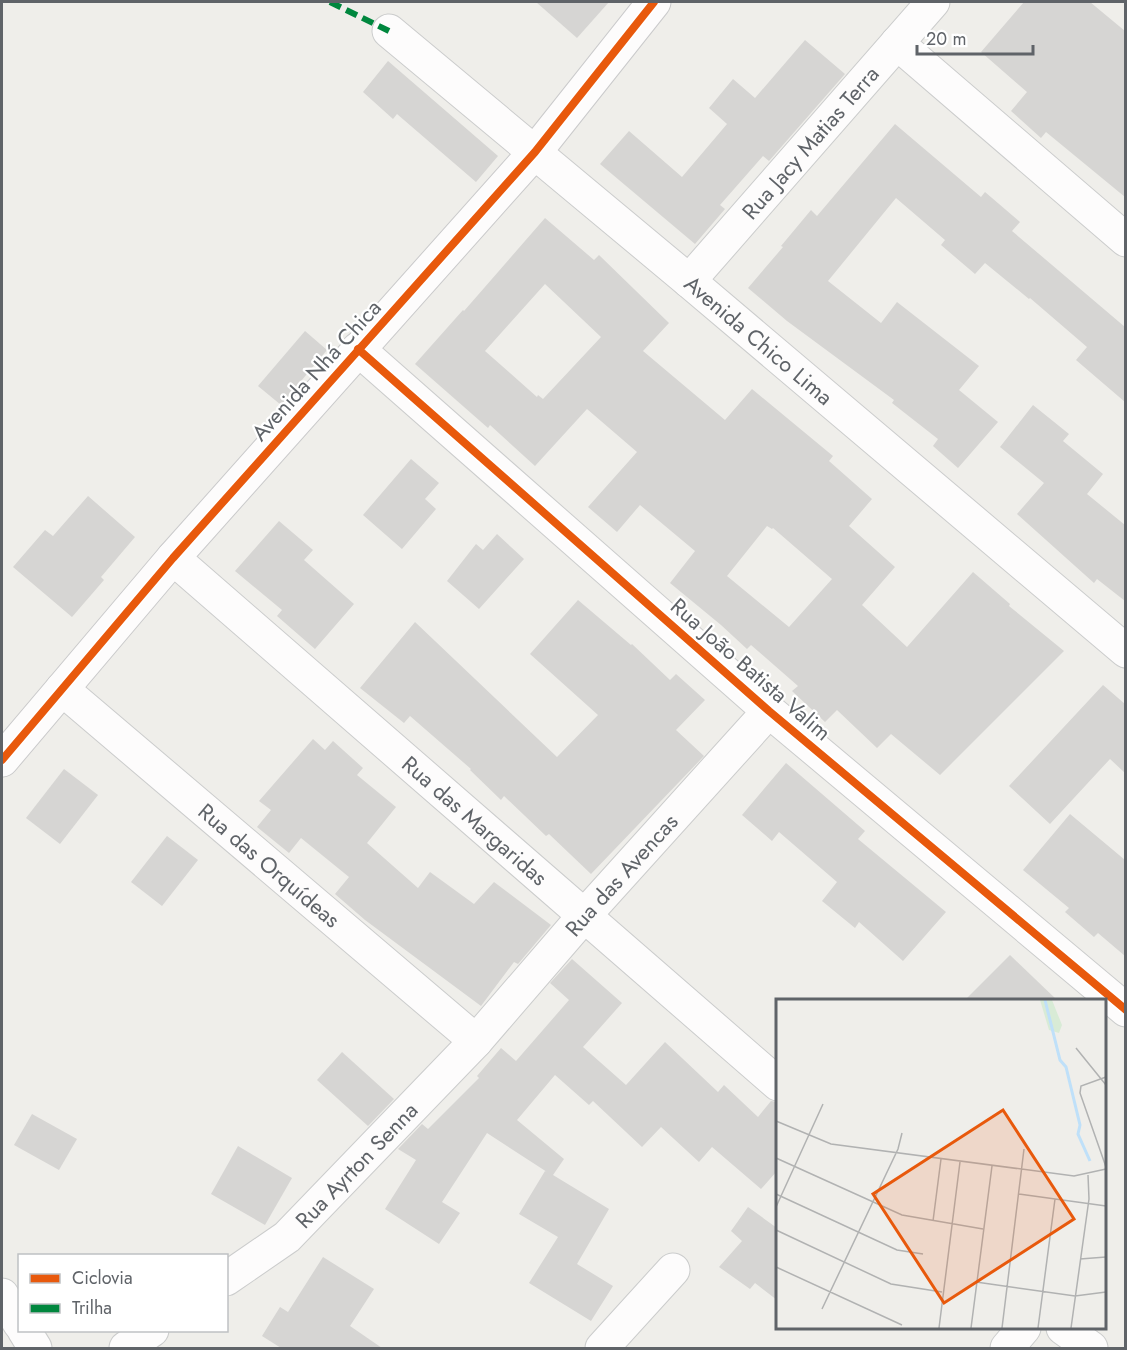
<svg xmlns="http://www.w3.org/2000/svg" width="1127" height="1350" viewBox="0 0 1127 1350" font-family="Jost,sans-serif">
<rect width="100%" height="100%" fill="#efeeea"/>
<g fill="#d6d5d3" fill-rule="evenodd">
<polygon points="536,2 609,2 577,38"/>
<polygon points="1024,2 1090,2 1125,31 1125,197 1046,132 1041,138 1011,111 1027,92 981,52"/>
<polygon points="805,40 845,74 769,161 763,156 720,205 725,209 695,244 600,164 629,131 682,177 727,124 709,108 733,79 755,98"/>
<polygon points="388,61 498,156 476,182 397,114 393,119 363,92"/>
<polygon points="895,124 981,197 985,192 1020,222 1012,231 1125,327 1125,402 1076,360 1087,347 1030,298 1029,299 985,263 975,274 941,245 945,240 896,198 828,281 881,323 897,302 979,366 959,390 998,422 958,468 933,446 938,439 892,403 894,400 787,321 748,288 783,247 781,246 811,210 817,216"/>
<path d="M545,218l49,42 5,-5 70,68 -26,28 82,69 27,-31 81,67 -4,5 43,38 -23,27 46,41 -33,38 45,42 66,-75 37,32 -1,2 55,45 -124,124 -49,-41 -14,14 -40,-38 -12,12 -33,-31 6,-5 -47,-41 -4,4 -26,-24 -51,-42 25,-32 -55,-46 -23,27 -29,-25 49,-55 -50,-43 -52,57 -45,-41 -2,3 -73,-64 48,-54 1,1zM545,284l56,53 -58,62 -5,-4 -1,2 -52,-46zM767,526l5,3 1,-1 59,51 -43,48 -62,-51z"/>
<polygon points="305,331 327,350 281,405 258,386"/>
<polygon points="1033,405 1069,434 1063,441 1103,474 1087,494 1125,525 1125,601 1097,579 1094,583 1017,514 1044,483 1000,447"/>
<polygon points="411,459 439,483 425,499 436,509 402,549 363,515"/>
<polygon points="88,496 135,537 101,577 104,580 72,617 13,567 45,530 53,536"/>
<polygon points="279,521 313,550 304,560 354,604 315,649 277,616 282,610 235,571"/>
<polygon points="497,534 524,559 479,609 447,581 476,544 483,550"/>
<polygon points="578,600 631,645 632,644 670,680 676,674 705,700 676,730 704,756 591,874 549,834 546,836 504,796 501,800 470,770 471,769 410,716 404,723 360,688 415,622 557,757 598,715 530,654"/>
<polygon points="1103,685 1125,704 1125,773 1110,759 1050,824 1009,786"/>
<polygon points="313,739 325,750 333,741 363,768 357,775 396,807 367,843 418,888 430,872 474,904 494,882 551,925 518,964 514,962 481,1006 365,920 335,894 349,877 301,838 289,853 257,827 271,810 259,801"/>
<polygon points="786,763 865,831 858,839 946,912 903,961 859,922 855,928 822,901 837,882 779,832 772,841 742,815"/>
<polygon points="64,769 98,795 60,844 26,818"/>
<polygon points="1070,814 1125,860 1125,956 1098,933 1094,937 1065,912 1069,908 1023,870"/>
<polygon points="167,836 198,860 162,906 131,882"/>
<polygon points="1010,955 1057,1000 965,1000"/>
<polygon points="572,959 622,1003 583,1047 626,1085 665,1042 718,1092 724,1085 758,1117 771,1101 777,1102 777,1171 761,1189 712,1147 699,1162 661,1127 642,1147 593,1101 589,1105 555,1075 517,1120 564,1159 553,1175 609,1209 577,1264 613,1286 591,1321 529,1283 558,1237 519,1214 545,1171 547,1172 487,1133 442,1202 460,1213 439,1244 385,1209 416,1160 398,1149 422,1124 428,1129 479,1078 477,1076 501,1048 516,1061 569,1000 550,983"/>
<polygon points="342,1052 394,1099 368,1126 317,1080"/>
<polygon points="32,1114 77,1139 59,1170 14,1145"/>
<polygon points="238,1146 292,1178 265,1225 211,1194"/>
<polygon points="748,1207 777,1228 777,1300 755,1283 750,1289 719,1267 742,1241 731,1231"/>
<polygon points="323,1257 374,1289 350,1326 382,1348 281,1348 262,1336 280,1307 288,1312"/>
</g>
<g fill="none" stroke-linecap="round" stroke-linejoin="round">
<defs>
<g id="street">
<path id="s1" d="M389,31l300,250 437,370"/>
<polyline points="897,43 1126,240"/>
<path id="s2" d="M689,281l244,-279"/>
<polyline points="358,349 769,711 1126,1010"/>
<path id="s3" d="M173,558l605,526"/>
<path id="s4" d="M62,689l414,352"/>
<path id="s5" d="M226,1279l61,-42 189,-196 107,-124 186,-206"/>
<polyline points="2,1295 20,1324"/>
<polyline points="1063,1328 1091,1348"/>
<polyline points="24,1330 35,1348"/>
<polyline points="126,1348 152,1330"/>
<polyline points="602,1348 673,1270"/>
<polyline points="1007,1348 1024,1328"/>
</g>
<polyline id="secondary" points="2,760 173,558 535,152 654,2"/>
</defs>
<use href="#street" stroke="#cbcccc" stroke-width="35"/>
<use href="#secondary" stroke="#cacacb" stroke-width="35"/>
<use href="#street" stroke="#fdfcfc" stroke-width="33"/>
<use href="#secondary" stroke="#fdfcfc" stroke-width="33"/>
<polyline stroke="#00873e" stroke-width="6" stroke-dasharray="12 6" stroke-linecap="butt" points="330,2 389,31"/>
<defs>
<g id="cycleway">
<polyline points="358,349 769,711 1126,1010"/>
<polyline points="2,760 173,558 535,152 654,2"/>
</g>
</defs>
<use href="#cycleway" stroke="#fff" stroke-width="11"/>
<use href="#cycleway" stroke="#e8590c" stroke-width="8"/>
</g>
<g text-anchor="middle" stroke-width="4.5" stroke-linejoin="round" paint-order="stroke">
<g font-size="22" fill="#5f6368" stroke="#fff">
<text dy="8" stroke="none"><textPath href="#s2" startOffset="184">Rua Jacy Matias Terra</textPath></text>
<text dy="8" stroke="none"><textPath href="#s1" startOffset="482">Avenida Chico Lima</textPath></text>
<text transform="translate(316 370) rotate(-48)" y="8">Avenida Nhá Chica</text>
<text transform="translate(751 669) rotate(41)" y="8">Rua João Batista Valim</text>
<text dy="8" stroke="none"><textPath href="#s3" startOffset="400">Rua das Margaridas</textPath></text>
<text dy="8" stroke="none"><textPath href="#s4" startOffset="272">Rua das Orquídeas</textPath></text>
<text dy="8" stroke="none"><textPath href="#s5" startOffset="567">Rua das Avencas</textPath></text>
<text dy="8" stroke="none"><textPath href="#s5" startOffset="174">Rua Ayrton Senna</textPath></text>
</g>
</g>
<g transform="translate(776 999)">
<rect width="330" height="330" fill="#efeeea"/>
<path d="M264,1h12l10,25 -3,8 -10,-3z" fill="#d8ebd6"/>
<path fill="none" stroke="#bfe0f9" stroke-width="3" d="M269,1l15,60 6,7 14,58 -2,9 12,27"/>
<path fill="none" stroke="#b1b2b2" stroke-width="1.5" d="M300,49l30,37M330,78l-25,9 -1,7 26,74M0,122l55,23 243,32 32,-7M0,159l126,57 81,14M0,195l121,56 26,4M243,195l87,12M0,208l47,-103M157,222l8,-62M0,231l115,54 51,8M304,260l26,-2M0,268l126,58M200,283l99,14 31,-4M46,310l76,-160 4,-16M163,329l21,-166M195,329l21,-162M226,329l22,-179M262,329l17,-129M295,329l18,-129 -1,-24"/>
<path fill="#e8590c" fill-opacity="0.15" stroke="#e8590c" stroke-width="3" d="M227,111l71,109 -130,84 -71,-109z"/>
<rect width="330" height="330" fill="none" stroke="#5f6368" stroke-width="3"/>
</g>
<rect width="1127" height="1350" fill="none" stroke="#5f6368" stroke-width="6"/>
<rect x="18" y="1254" width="210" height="78" fill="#ffffff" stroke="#bfc1c3" stroke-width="1.5"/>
<rect x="30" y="1274" width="30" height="9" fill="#e8590c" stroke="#bfc1c3" stroke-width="1.5"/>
<text x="72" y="1284" font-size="18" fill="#5f6368">Ciclovia</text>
<rect x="30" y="1304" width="30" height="9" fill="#00873e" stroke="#bfc1c3" stroke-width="1.5"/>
<text x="72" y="1314" font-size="18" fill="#5f6368">Trilha</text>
<path d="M917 45v9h116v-9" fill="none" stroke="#5f6368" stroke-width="3"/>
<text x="926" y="45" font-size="18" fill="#5f6368" stroke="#ffffff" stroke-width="4.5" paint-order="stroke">20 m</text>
</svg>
